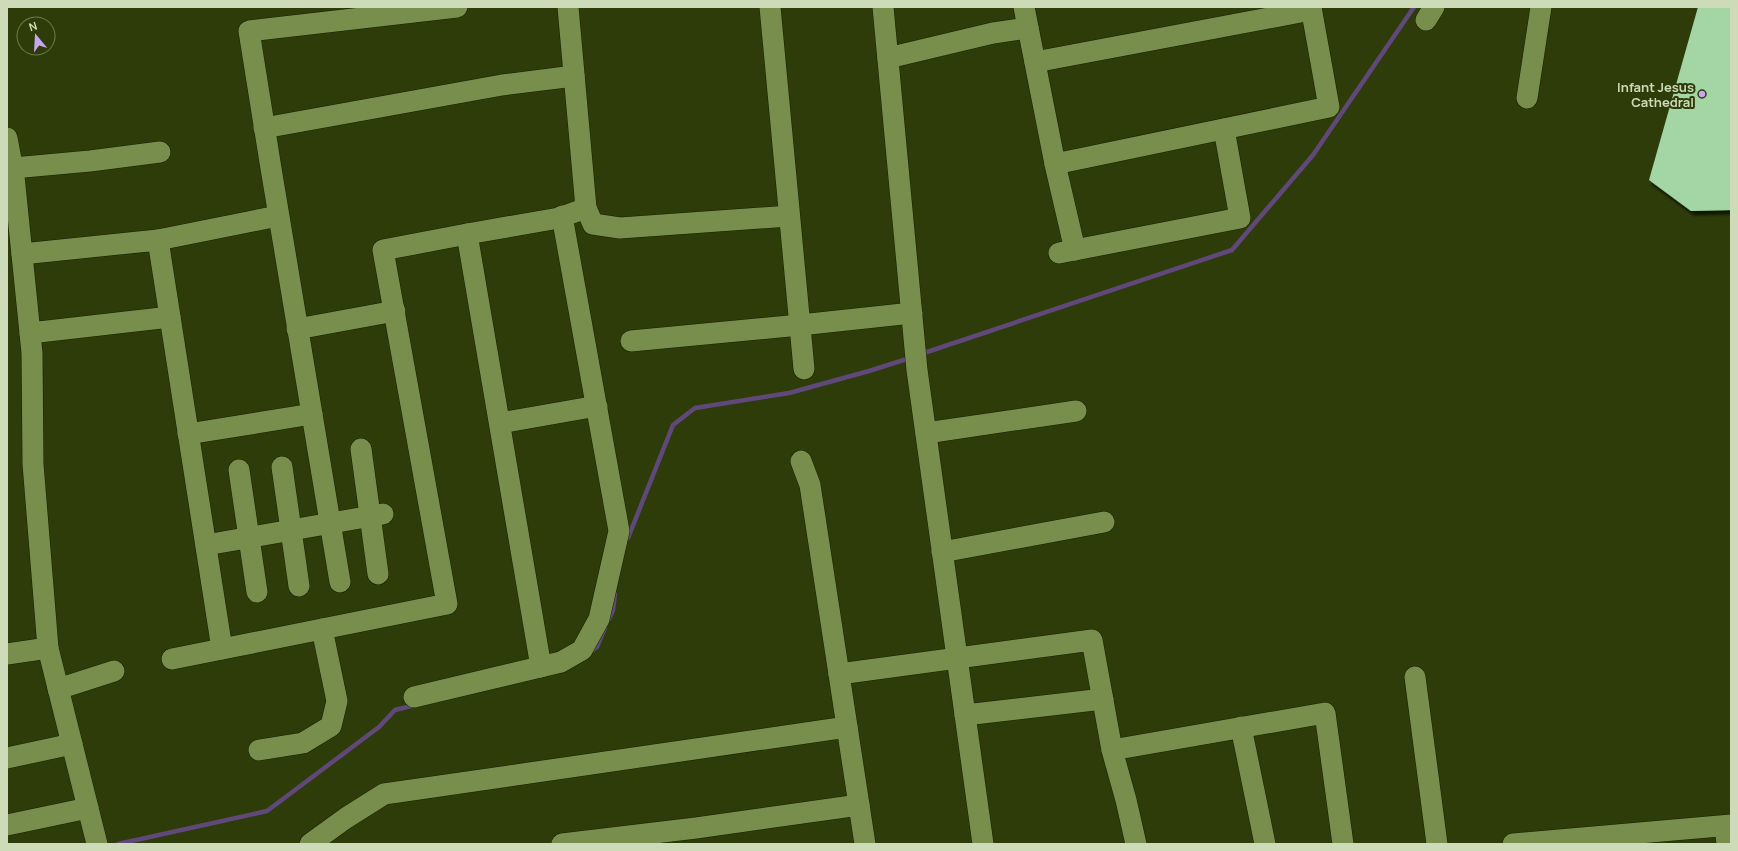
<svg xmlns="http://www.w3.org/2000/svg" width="1738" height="851" viewBox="0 0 1738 851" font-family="Manrope,sans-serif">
<defs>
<filter id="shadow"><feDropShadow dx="2.5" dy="4.5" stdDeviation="1" flood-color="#0009"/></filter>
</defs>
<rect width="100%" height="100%" fill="#2d3c09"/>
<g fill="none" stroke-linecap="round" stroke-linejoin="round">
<g stroke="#60487b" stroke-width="4.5">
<polyline points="921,354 1232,250 1313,155 1414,7"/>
<polyline points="628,538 673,425 695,408 789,393 869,371 910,358"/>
<polyline points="609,619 613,610 615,594"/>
<polyline points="589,653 597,647 605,628"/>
<polyline points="118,844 267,811 379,727 395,710 415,705"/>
</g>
</g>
<polygon fill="#a4d6a5" filter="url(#shadow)" points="1698,7 1731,7 1731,210 1691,211 1649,180"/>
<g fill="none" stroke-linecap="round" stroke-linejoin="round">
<defs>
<g id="minor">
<polyline points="770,7 804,369"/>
<polyline points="883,7 917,370 983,844"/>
<polyline points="1024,7 1055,164 1329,107 1311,7"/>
<polyline points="1426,20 1434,7"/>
<polyline points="888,58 993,33 1028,28"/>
<polyline points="1035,62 1311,10"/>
<polyline points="1527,98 1541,7"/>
<polyline points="264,128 502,85 574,76"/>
<polyline points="7,138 14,176 32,353 33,464 48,648 97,844"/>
<polyline points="1055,164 1075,250"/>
<polyline points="13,168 90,161 160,152"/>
<polyline points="586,208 593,224 620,228 789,216"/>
<polyline points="158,240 278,216"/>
<polyline points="1059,253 1240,218 1224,129"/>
<polyline points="22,254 158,240 222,649 447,604 383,250 467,234"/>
<polyline points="297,329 395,311"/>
<polyline points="30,333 170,317"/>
<polyline points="631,341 800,325 912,313"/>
<polyline points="500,423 597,406"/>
<polyline points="926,433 1076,411"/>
<polyline points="188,434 312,414"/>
<polyline points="361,449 378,574"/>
<polyline points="801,461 810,485 865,844"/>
<polyline points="282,467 299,586"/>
<polyline points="239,470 257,592"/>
<polyline points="206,545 383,514"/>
<polyline points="942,552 1104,522"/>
<path d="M340,582c-31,-183 -62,-367 -91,-551l208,-24"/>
<polyline points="7,654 48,648"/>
<polyline points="172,659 222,649"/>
<polyline points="541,667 467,234 559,218 586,208 568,7"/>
<polyline points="839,674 1092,640 1112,750 1126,800 1136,844"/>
<polyline points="1415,677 1437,844"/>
<polyline points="58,689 114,671"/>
<polyline points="414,697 561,662 582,650 599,619 619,531 562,216"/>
<polyline points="965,715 1103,699"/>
<polyline points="1241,727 1265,844"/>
<polyline points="259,750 303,743 331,726 337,701 322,629"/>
<polyline points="1112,750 1325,713 1343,844"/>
<polyline points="7,758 72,744"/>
<polyline points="7,825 88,808"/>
<polyline points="1725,826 1727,844"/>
<polyline points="310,844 346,818 384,794 847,727"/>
<polyline points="562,844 696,828 859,805"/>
<polyline points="1513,844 1731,825"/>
</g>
</defs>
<use href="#minor" stroke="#182201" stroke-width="22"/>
<use href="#minor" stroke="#778e4d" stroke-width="21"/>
</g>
<circle fill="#c7a6ef" stroke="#2d3c09" stroke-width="1.5" cx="1702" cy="94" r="4"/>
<g text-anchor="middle" stroke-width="4" stroke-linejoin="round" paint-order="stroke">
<g font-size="13" font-weight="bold" fill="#cddbb9" stroke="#2d3c09" text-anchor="end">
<text x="1694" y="92">Infant Jesus<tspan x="1694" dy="15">Cathedral</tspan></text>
</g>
</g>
<rect width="1738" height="851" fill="none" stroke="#cddbb9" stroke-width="16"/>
<g transform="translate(36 36) rotate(342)"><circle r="19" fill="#2d3c09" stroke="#6d7c4f"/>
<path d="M0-3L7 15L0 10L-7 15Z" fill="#c7a6ef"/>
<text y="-6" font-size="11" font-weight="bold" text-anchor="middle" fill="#cddbb9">N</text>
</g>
</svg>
